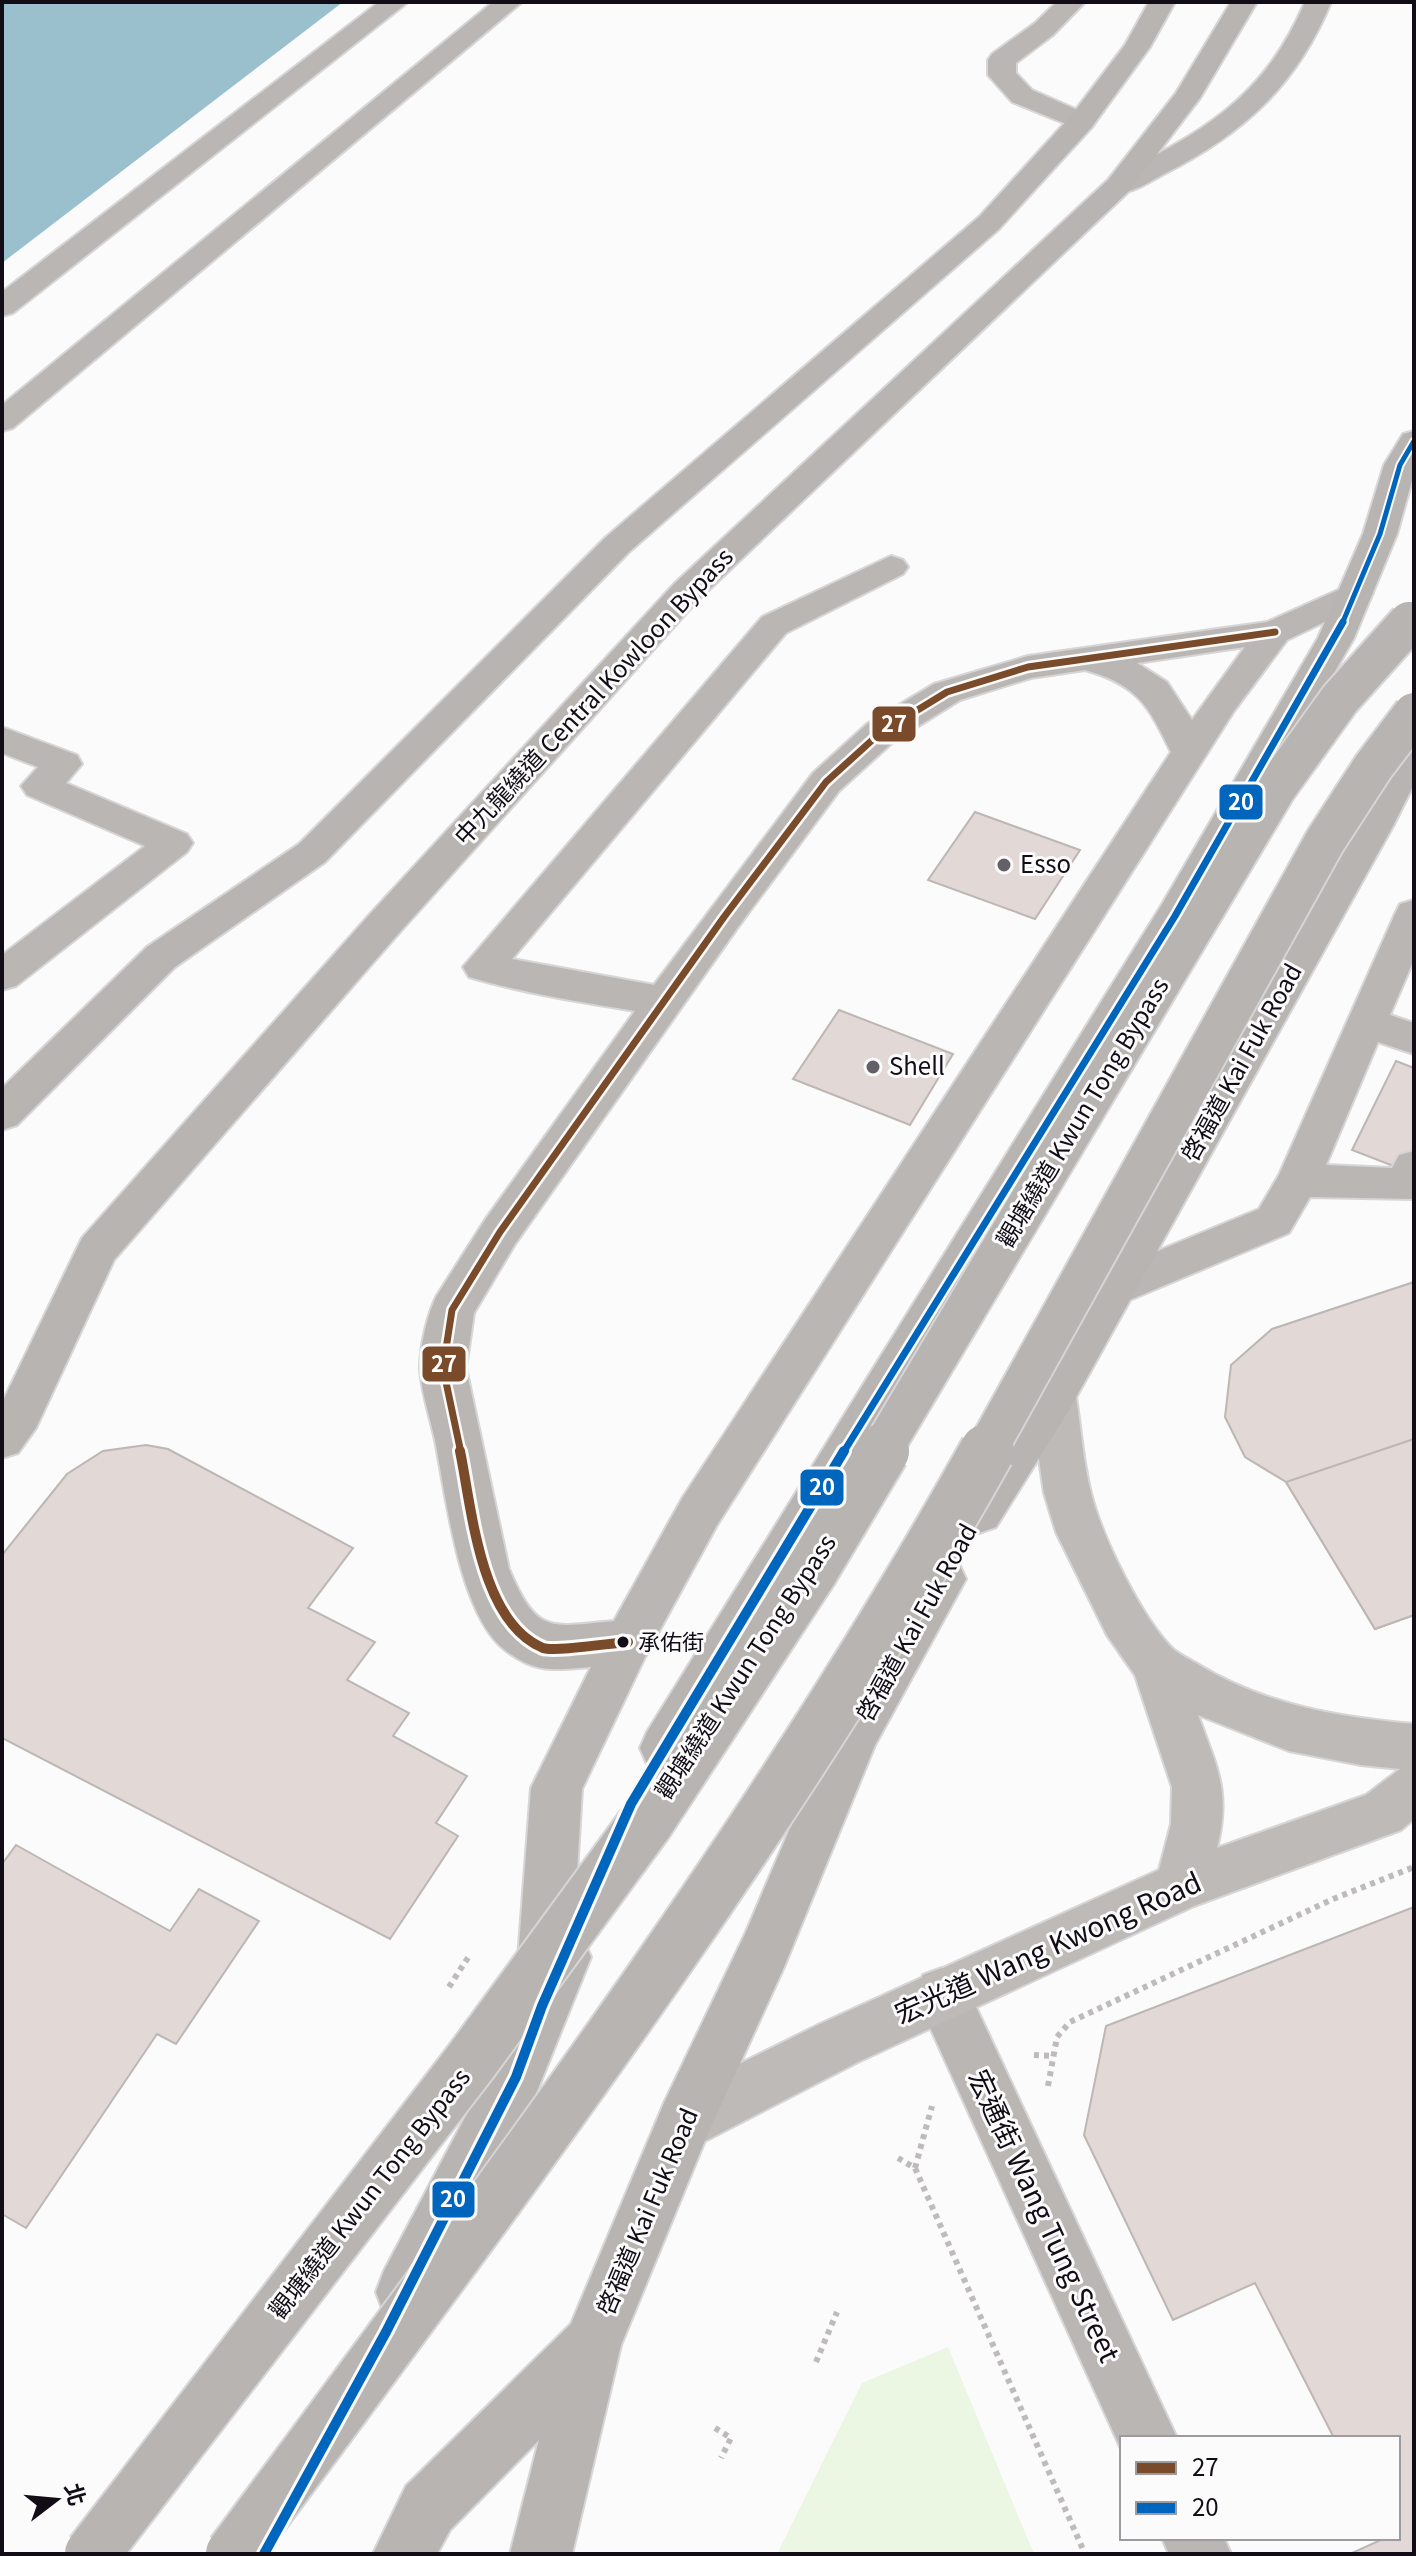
<svg xmlns="http://www.w3.org/2000/svg" width="1416" height="2556" viewBox="0 0 1416 2556" font-family="Georgia,'Noto Sans TC',serif">
<rect width="100%" height="100%" fill="#fbfbfb"/>
<polygon fill="#ebf6e3" points="948,2347 1034,2554 777,2554 862,2383"/>
<polygon fill="#9ac0cd" points="2,2 343,2 2,263"/>
<g fill="#e2d8d6" stroke="#bcb6b4" stroke-width="2">
<polygon points="975,812 1080,850 1035,919 928,880"/>
<polygon points="839,1010 953,1054 910,1125 793,1079"/>
<polygon points="1396,1061 1414,1068 1414,1174 1352,1150"/>
<polygon points="1414,1282 1414,1615 1375,1629 1286,1482 1245,1457 1225,1417 1231,1365 1272,1329"/>
<polygon points="1414,1439 1414,1615 1375,1629 1286,1482"/>
<polygon points="146,1445 168,1449 353,1548 308,1608 375,1642 347,1680 409,1713 393,1736 467,1776 436,1823 458,1836 390,1939 2,1738 2,1555 67,1474 103,1451"/>
<polygon points="16,1845 170,1931 199,1889 259,1921 176,2044 157,2034 26,2228 2,2214 2,1864"/>
<polygon points="1414,1907 1414,2554 1350,2554 1385,2538 1398,2538 1398,2438 1334,2438 1255,2283 1173,2320 1084,2135 1106,2026"/>
</g>
<g fill="none" stroke-linecap="round" stroke-linejoin="round">
<defs>
<g id="minor">
<polygon points="379,2 408,2 13,313 2,316 2,292"/>
<polygon points="493,2 522,2 13,428 2,431 2,405"/>
<polygon points="1057,2 1085,2 1053,35 1016,63 1016,73 1032,90 1091,116 1095,122 1091,128 1081,130 1012,102 988,75 988,60 992,54 1035,23"/>
<path d="M1305,2h26c-34,83 -88,132 -167,172 -17,9 -36,23 -56,18l-4,-6 4,-6c92,-47 154,-78 197,-178z"/>
<path d="M891,556l12,4 5,7 -5,7 -117,59 -274,326 142,26 159,-212 54,-49 67,-40 94,-28 239,-34 89,-40 12,3 5,8 -5,8 -81,39 -53,71 -517,814 -72,132 -63,132 -11,183 -8,18 -19,8 -19,-8 -8,-18 14,-184 60,-121c-37,3 -55,7 -86,-17 -46,-35 -59,-155 -70,-210 -5,-23 -14,-49 -15,-72 0,-21 7,-52 16,-71l49,-77 150,-209c-56,-9 -112,-18 -166,-34l-6,-10 299,-350zM1245,647l-53,73 -25,-38 -30,-19zM1085,670c53,15 63,35 86,82l-488,745 -69,124c-65,6 -77,14 -105,-52l-43,-201 8,-55 41,-69 223,-317 101,-136 54,-49 67,-42 71,-22z"/>
<polygon points="2,727 77,755 82,764 66,783 187,834 193,843 187,852 16,986 2,990 2,955 145,846 27,795 21,786 38,767 2,753"/>
<polygon points="1414,900 1414,959 1390,1015 1414,1023 1414,1054 1378,1042 1326,1165 1392,1168 1399,1155 1414,1151 1414,1199 1310,1197 1289,1233 1132,1299 1116,1305 1100,1299 1094,1287 1100,1275 1259,1209 1279,1175 1395,914 1400,904"/>
<polygon points="942,1968 961,1975 1177,2438 1122,2438 1122,2451 915,1994 923,1975"/>
<polygon points="1162,2538 1224,2538 1231,2554 1169,2554"/>
</g>
<path id="major" d="M1053,1378l16,6 7,13c5,32 7,65 15,96 10,42 51,126 82,156 7,6 18,11 26,16 66,40 139,52 215,59v95l-13,11 -207,76 -336,156 -153,79 -20,8 -20,-8 -8,-20 8,-20 155,-77 339,-154 12,-46 1,-37 -37,-112 -28,-40 -51,-103 -12,-39 -14,-96 7,-13zM1198,1715l91,36 72,14 39,4 -34,26 -149,53c14,-57 0,-80 -19,-133z"/>
<g id="highway">
<polygon points="1149,2 1175,2 1150,47 1091,128 999,229 629,552 325,862 175,967 17,1125 2,1130 2,1088 147,947 299,844 605,538 979,217 1071,116 1125,45"/>
<polygon points="1231,2 1257,2 1200,98 1128,192 698,600 399,933 114,1260 36,1428 18,1453 2,1458 2,1403 82,1238 371,913 674,584 1108,180 1176,93"/>
<polygon points="1414,431 1414,473 1397,534 1354,638 1189,926 683,1764 665,1771 647,1764 640,1748 647,1732 1161,906 1318,638 1363,534 1384,465 1403,434"/>
<path d="M1414,735v49l-21,42 -324,584 -73,117 -17,6 -17,-6 -7,-14 7,-14c88,-136 168,-277 248,-418 63,-111 127,-221 186,-334l5,-9z"/>
<polygon points="942,1558 959,1564 966,1579 875,1745 784,1967 706,2138 621,2345 572,2554 510,2554 539,2440 450,2530 437,2554 373,2554 406,2486 571,2324 665,2101 746,1932 837,1718 925,1564"/>
<polygon points="564,1931 583,1939 591,1957 535,2096 426,2313 405,2321 384,2313 376,2292 384,2271 496,2059 545,1939"/>
</g>
</defs>
<use href="#minor" stroke="#d6d5d7" stroke-width="4"/>
<use href="#major" stroke="#d6d5d7" stroke-width="4"/>
<use href="#highway" stroke="#d6d5d7" stroke-width="4"/>
<g stroke="#bebbba" stroke-width="6" stroke-dasharray="5 5" stroke-linecap="butt">
<polyline points="449,1987 469,1956"/>
<polyline points="1034,2055 1053,2056"/>
<polyline points="1048,2086 1057,2037 1070,2022 1333,1899 1414,1867"/>
<polyline points="898,2158 915,2168 1085,2554"/>
<polyline points="915,2168 932,2106"/>
<polyline points="816,2362 837,2312"/>
<polyline points="715,2428 731,2438 721,2458"/>
</g>
<use href="#minor" fill="#bab6b4" fill-rule="evenodd"/>
<use href="#major" fill="#bdbab7" fill-rule="evenodd"/>
<use href="#highway" fill="#b7b4b2" fill-rule="evenodd"/>
<defs>
<polyline id="highway-bridge-far2" points="1407,624 1414,617"/>
<g id="highway-bridge-far1">
<polyline points="880,1453 1276,788 1340,699 1409,622"/>
<polyline points="985,1453 1325,841 1373,767 1414,713"/>
</g>
<g id="highway-bridge">
<polyline points="92,2554 472,2060 647,1821 811,1570 882,1451"/>
<path d="M233,2554c265,-358 536,-713 754,-1103"/>
</g>
</defs>
<use href="#highway-bridge-far2" stroke="#d6d5d7" stroke-width="33" stroke-linecap="butt"/>
<use href="#highway-bridge-far1" stroke="#d6d5d7" stroke-width="44" stroke-linecap="butt"/>
<use href="#highway-bridge" stroke="#d6d5d7" stroke-width="58" stroke-linecap="butt"/>
<use href="#highway-bridge-far2" stroke="#b7b4b2" stroke-width="30"/>
<use href="#highway-bridge-far1" stroke="#b7b4b2" stroke-width="40"/>
<use href="#highway-bridge" stroke="#b7b4b2" stroke-width="54"/>
<defs>
<polyline id="bus-1-far1" points="461,1453 443,1368 452,1310 500,1232 724,917 826,782 880,733 947,692 1028,667 1275,632"/>
<path id="bus-1" d="M460,1451c12,58 20,171 83,197 11,4 69,-5 85,-6"/>
<polyline id="bus-2-far2" points="1342,624 1380,534 1400,465 1414,441"/>
<polyline id="bus-2-far1" points="843,1453 1175,916 1343,622"/>
<polyline id="bus-2" points="264,2554 386,2332 516,2077 542,2006 631,1804 844,1451"/>
</defs>
<use href="#bus-1-far1" stroke="#fbfbfb" stroke-width="12"/>
<use href="#bus-1" stroke="#fbfbfb" stroke-width="16"/>
<use href="#bus-2-far2" stroke="#fbfbfb" stroke-width="9"/>
<use href="#bus-2-far1" stroke="#fbfbfb" stroke-width="12"/>
<use href="#bus-2" stroke="#fbfbfb" stroke-width="16"/>
<use href="#bus-1-far1" stroke="#7a4b2a" stroke-width="7"/>
<use href="#bus-1" stroke="#7a4b2a" stroke-width="10"/>
<use href="#bus-2-far2" stroke="#0065bd" stroke-width="5"/>
<use href="#bus-2-far1" stroke="#0065bd" stroke-width="7"/>
<use href="#bus-2" stroke="#0065bd" stroke-width="10"/>
</g>
<g fill="#646067" stroke="#fbfbfb" stroke-width="3">
<circle cx="1004" cy="865" r="8"/>
<circle cx="873" cy="1067" r="8"/>
</g>
<circle fill="#120c17" stroke="#fbfbfb" stroke-width="3" cx="623" cy="1642" r="7"/>
<g text-anchor="middle" stroke-width="6" stroke-linejoin="round" paint-order="stroke">
<g font-size="22" fill="#120c17" stroke="#fbfbfb" text-anchor="start">
<text x="638" y="1650">承佑街</text>
</g>
<g font-size="24" fill="#120c17" stroke="#fbfbfb">
<text transform="translate(594 697) rotate(-47)" y="8">中九龍繞道 Central Kowloon Bypass</text>
<text transform="translate(1242 1063) rotate(-61)" y="8">啓福道 Kai Fuk Road</text>
<text transform="translate(1083 1113) rotate(-59)" y="8">觀塘繞道 Kwun Tong Bypass</text>
<text transform="translate(917 1623) rotate(-61)" y="8">啓福道 Kai Fuk Road</text>
<text transform="translate(746 1667) rotate(-57)" y="8">觀塘繞道 Kwun Tong Bypass</text>
<text transform="translate(370 2194) rotate(-52)" y="8">觀塘繞道 Kwun Tong Bypass</text>
<text transform="translate(648 2212) rotate(-67)" y="8">啓福道 Kai Fuk Road</text>
</g>
<g font-size="24" fill="#120c17" stroke="#fbfbfb" text-anchor="start">
<text x="1020" y="873">Esso</text>
<text x="889" y="1075">Shell</text>
</g>
<g font-size="28" fill="#120c17" stroke="#fbfbfb">
<text transform="translate(1048 1948) rotate(-24)" y="10">宏光道 Wang Kwong Road</text>
<text transform="translate(1044 2216) rotate(65)" y="10">宏通街 Wang Tung Street</text>
</g>
</g>
<g stroke="#fbfbfb" stroke-width="3">
<rect x="871" y="705" width="46" height="38" rx="8" fill="#7a4b2a"/>
<rect x="1218" y="783" width="46" height="38" rx="8" fill="#0065bd"/>
<rect x="421" y="1345" width="46" height="38" rx="8" fill="#7a4b2a"/>
<rect x="799" y="1468" width="46" height="39" rx="8" fill="#0065bd"/>
<rect x="431" y="2180" width="45" height="39" rx="8" fill="#0065bd"/>
</g>
<g font-size="22" text-anchor="middle" font-weight="bold" fill="#fff">
<text x="894" y="732">27</text>
<text x="1241" y="810">20</text>
<text x="444" y="1372">27</text>
<text x="822" y="1495">20</text>
<text x="453" y="2207">20</text>
</g>
<rect width="1416" height="2556" fill="none" stroke="#120c17" stroke-width="8"/>
<rect x="1120" y="2436" width="280" height="104" fill="#fbfbfb" stroke="#9e9ba0" stroke-width="2"/>
<rect x="1136" y="2462" width="40" height="12" fill="#7a4b2a" stroke="#9e9ba0" stroke-width="2"/>
<text x="1192" y="2476" font-size="24" fill="#120c17">27</text>
<rect x="1136" y="2502" width="40" height="12" fill="#0065bd" stroke="#9e9ba0" stroke-width="2"/>
<text x="1192" y="2516" font-size="24" fill="#120c17">20</text>
<g transform="translate(56 2500) rotate(74)" stroke="#fbfbfb" stroke-width="6" paint-order="stroke">
<path d="M0-6L14 30L0 20L-14 30Z" fill="#120c17"/>
<text y="-12" font-size="22" font-weight="bold" text-anchor="middle" fill="#120c17">北</text>
</g>
</svg>
